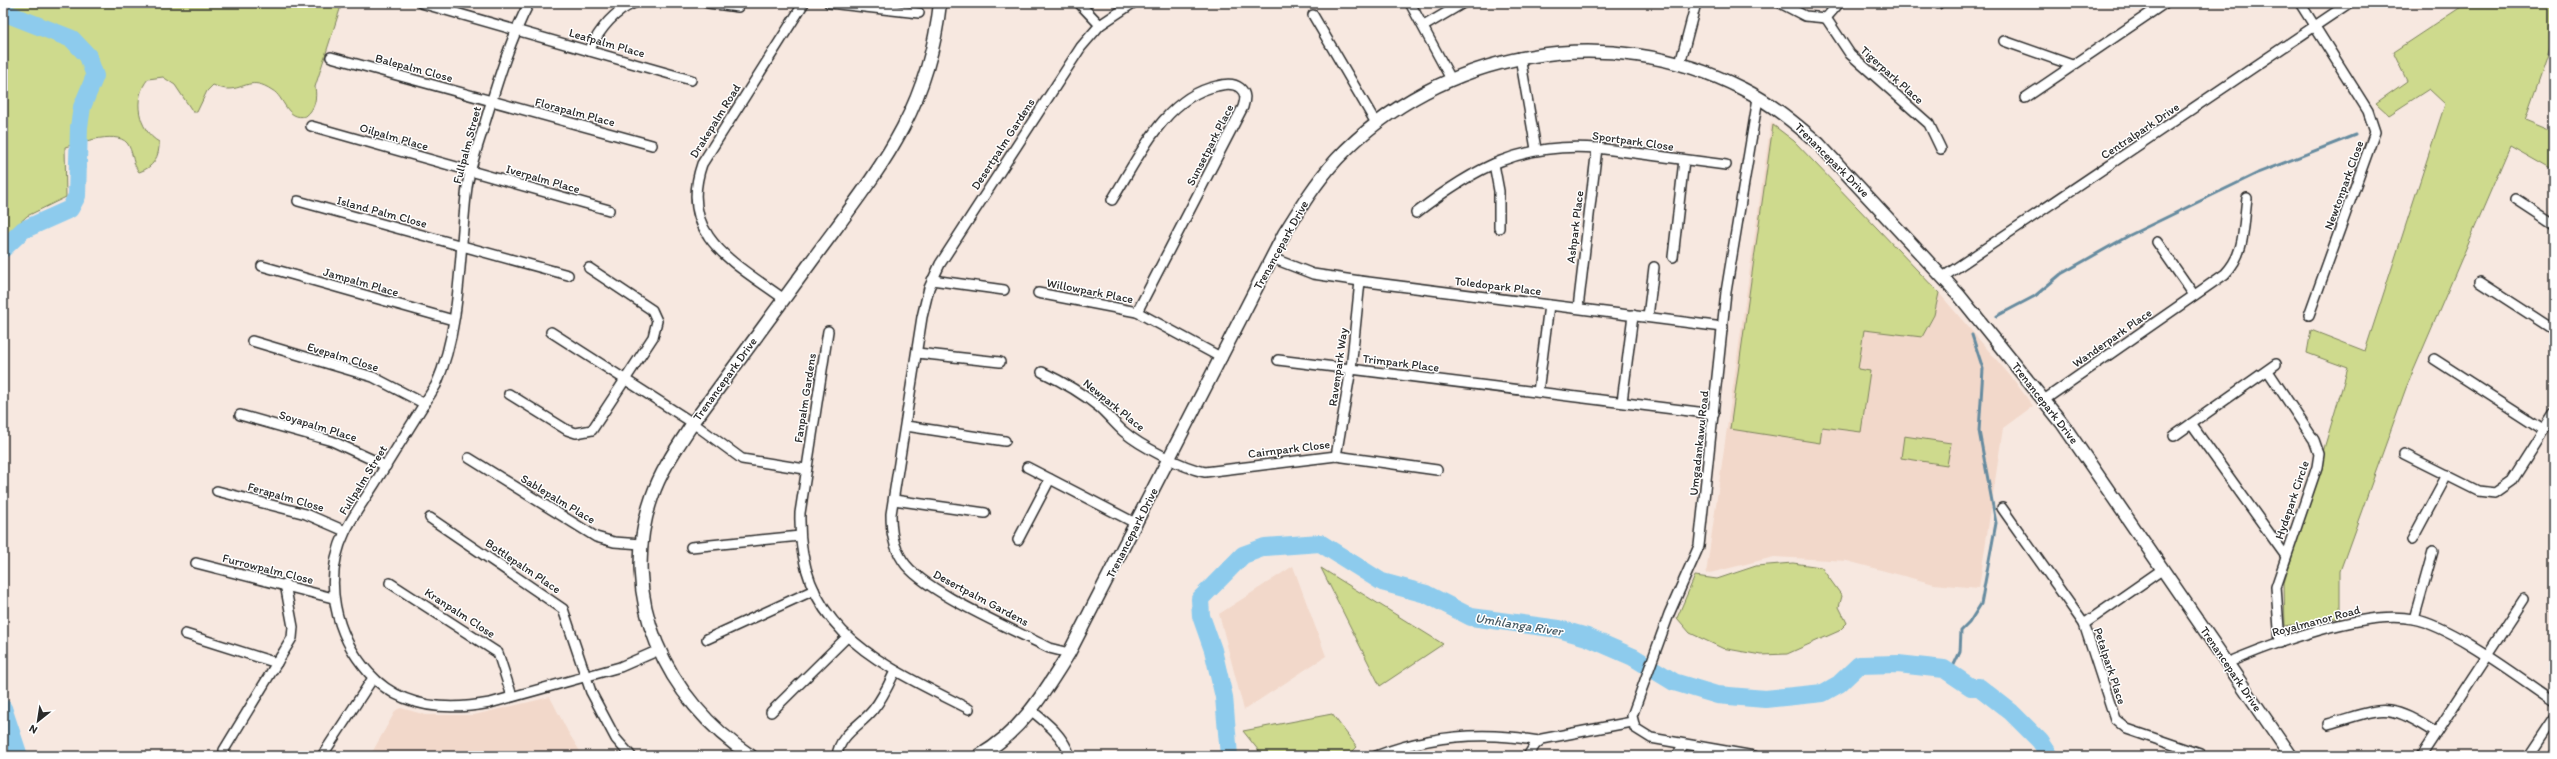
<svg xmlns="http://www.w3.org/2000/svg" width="2557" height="759" viewBox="0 0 2557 759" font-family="Itim,sans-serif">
<rect width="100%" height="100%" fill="#f7e8e0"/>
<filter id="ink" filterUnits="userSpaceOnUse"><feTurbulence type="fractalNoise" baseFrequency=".025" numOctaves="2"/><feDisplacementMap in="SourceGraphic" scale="8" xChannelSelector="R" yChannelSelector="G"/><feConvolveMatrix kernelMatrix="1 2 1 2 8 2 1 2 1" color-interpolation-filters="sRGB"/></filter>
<g filter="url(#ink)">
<g fill="#f2d8ca">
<polygon points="1771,122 1794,141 1939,293 2013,379 2033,406 2003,428 1979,588 1934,584 1847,561 1774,557 1706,574"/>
<polygon points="1293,566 1326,656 1244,710 1219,614"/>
<polygon points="550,697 568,732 583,756 370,756 396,710 401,708 426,715 474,715"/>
</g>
<g fill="#ceda8d" stroke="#7c825c">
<path d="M3,3h339l-27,84c2,11 0,22 -9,29 -20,5 -21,-19 -34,-26 -21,-14 -27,-1 -44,-1 -5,0 -10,-2 -15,-4l-6,6 -10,21h-4l-18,-27 -12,-8 -15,2c-16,19 -10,51 11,63 1,14 -6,26 -20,30 -7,-9 -5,-16 -10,-26 -8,-18 -49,-3 -64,1l1,50 -39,19 -24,22z"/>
<polygon points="2467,3 2554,3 2554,37 2525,120 2554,132 2554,171 2510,146 2406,388 2340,571 2340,618 2285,626 2284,583 2348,368 2307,353 2311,330 2365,351 2445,104 2429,89 2389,115 2376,103 2407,81 2393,52"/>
<polygon points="1773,125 1794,141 1939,293 1934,315 1922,337 1864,330 1858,369 1870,371 1861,432 1822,427 1820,443 1730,429"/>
<polygon points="1904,436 1951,443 1947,465 1901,458"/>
<polygon points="1793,563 1821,567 1842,596 1839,607 1847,623 1839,631 1787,654 1761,655 1722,648 1690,633 1677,618 1695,576 1717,579 1756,566"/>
<polygon points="1321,568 1443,644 1380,686"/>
<polygon points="1332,714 1357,747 1348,756 1263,756 1243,731"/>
</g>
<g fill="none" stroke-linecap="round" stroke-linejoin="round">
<g stroke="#668b9f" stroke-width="3">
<polyline points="1997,316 2035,296 2061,274 2130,235 2258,173 2355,135"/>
<polyline points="1950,673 1960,652 1961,631 1969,623 1981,604 1996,523 1979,431 1983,369 1972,335"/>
</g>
<g stroke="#8dcbed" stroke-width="18">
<polyline points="3,12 72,39 88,56 95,76 82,107 79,127 77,196 70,209 23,230 3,249"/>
<polyline points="3,708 19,756"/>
<polyline points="1229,756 1224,697 1213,650 1201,616 1200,599 1243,555 1265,547 1320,543 1382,582 1426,594 1471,617 1559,629 1587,637 1633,657 1674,682 1717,695 1765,699 1823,693 1839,684 1859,665 1898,664 1944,669 1971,687 1979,687 2011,712 2040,741 2050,756"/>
</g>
<defs>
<g id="minor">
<polyline points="421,3 691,80"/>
<path d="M529,3c-20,39 -33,84 -46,126 -6,19 -13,39 -16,58 -8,64 -5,139 -31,198 -19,30 -37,60 -56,90 -11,19 -26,38 -35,57 -23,48 -10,103 24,141 31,35 78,38 121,30l130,-36 39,-17"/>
<polyline points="708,3 738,7"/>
<polyline points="829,3 919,13"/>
<polyline points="1079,3 1100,25"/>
<polyline points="1410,3 1451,79"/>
<polyline points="1780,3 1805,16 1826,18 1839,3"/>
<polyline points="1938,3 1938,4"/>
<polyline points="2300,3 2368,111 2375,132 2309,315"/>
<polyline points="1313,15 1376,123"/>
<polyline points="1826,18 1850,54 1929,124 1941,149"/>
<polyline points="1424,26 1463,3"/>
<polyline points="2004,41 2072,65"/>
<path d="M589,51c10,-21 24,-39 45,-48"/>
<polyline points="331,57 652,145"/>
<polyline points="1520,57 1536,149"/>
<polyline points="1680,64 1696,3"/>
<polyline points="2025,98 2165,3"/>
<polyline points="311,126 609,210"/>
<polyline points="1494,164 1499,191 1499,228"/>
<polyline points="2516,199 2554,224"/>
<path d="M1112,200c26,-41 52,-103 105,-114 7,-2 17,-3 23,2 7,6 5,12 3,19l-106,205"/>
<polyline points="298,201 568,275"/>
<path d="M1416,213c58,-45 105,-71 181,-65l129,17"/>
<polyline points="2157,242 2194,295"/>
<polyline points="1673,257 1684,160"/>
<polyline points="1272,258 1313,274 1360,281 1723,327"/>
<polyline points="262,266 453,320"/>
<polyline points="1943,277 2349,3"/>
<polyline points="932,280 1004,290"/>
<polyline points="2480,282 2554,330"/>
<polyline points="1038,293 1137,312 1222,358"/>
<path d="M784,299c-49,-36 -107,-63 -82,-135l102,-161"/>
<polyline points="1578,308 1597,148"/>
<polyline points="1648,317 1654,267"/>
<path d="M828,331l-28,182c-3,118 79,150 169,196"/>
<polyline points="551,332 693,423 742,459 805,469"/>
<polyline points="252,341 373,377 425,404"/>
<polyline points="917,353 1000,362"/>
<polyline points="2434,359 2544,430"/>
<polyline points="1278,360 1714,414"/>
<polyline points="2268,371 2314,440 2319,454 2317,467 2276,587 2280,643"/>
<path d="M1042,372c21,10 40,21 57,35 9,8 16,17 24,24 17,15 60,37 82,41l131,-16 101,14"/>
<polyline points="1538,392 1549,305"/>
<polyline points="509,394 567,430 576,433 592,430 653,337 657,321 652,310 589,268"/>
<path d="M2044,400l181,-126c21,-22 18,-47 22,-76"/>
<polyline points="1622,402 1633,315"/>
<polyline points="240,415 332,441 386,466"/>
<polyline points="2191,424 2285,555"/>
<polyline points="906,426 1005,441"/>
<polyline points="2174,436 2276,364"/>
<polyline points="2404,454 2478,491 2495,493 2512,481 2554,415"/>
<polyline points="1336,456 1351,369 1360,281"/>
<polyline points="469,458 596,537 614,542 641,544"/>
<polyline points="1027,467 1137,524"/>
<polyline points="217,491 306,514 345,531"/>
<polyline points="894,500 985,513"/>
<polyline points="2002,508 2084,624 2115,719 2127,729 2200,754"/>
<polyline points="430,518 563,609 591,692 616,739 631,756"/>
<polyline points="1018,540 1050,479"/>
<polyline points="2412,540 2447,475"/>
<polyline points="691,547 800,536"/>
<polyline points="196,563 333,598"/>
<polyline points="390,583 498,653 512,696"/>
<polyline points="2414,619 2433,551"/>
<polyline points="2084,624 2163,569"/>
<polyline points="185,634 277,663"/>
<polyline points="707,639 814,590"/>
<path d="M1069,653l-20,-5c-34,-18 -127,-57 -146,-87 -10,-15 -12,-30 -12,-47l31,-197 7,-29 11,-24 141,-217 19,-22 33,-22"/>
<path d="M2227,663c44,-19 139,-54 186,-44 41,8 105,58 141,82"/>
<path d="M1032,711c16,13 31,25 38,45"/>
<polyline points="771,712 847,637"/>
<path d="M2328,724c54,-15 58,-24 108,9"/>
<polyline points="224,750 292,638 293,627 285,584"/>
<polyline points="322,756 373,678"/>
<path d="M837,756c2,-21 24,-31 36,-46 10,-12 16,-26 22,-39"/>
<path d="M1376,756c52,-20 108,-25 163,-15"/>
<polyline points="1528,756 1535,745 1542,739 1632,722"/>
<polyline points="1677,756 1683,745"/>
<polyline points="1754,756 1651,738 1635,728 1632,716 1669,614 1699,546 1726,292 1758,98"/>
<polyline points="2421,756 2524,599"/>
<polyline points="2528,756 2554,717"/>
</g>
<g id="tertiary">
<path d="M751,756c-85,-56 -134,-159 -99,-259 9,-27 26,-51 41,-74 40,-54 79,-108 118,-161 64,-88 117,-146 129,-259"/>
<path d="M979,756c43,-25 65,-63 90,-103l215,-419c16,-26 32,-52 53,-75 103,-109 271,-140 406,-70 28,14 53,35 76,55l139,150 104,129 229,333"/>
</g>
</defs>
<use href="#minor" stroke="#2b2b2b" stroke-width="12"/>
<use href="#tertiary" stroke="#2b2b2b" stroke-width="15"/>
<use href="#minor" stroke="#fff" stroke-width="9"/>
<use href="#tertiary" stroke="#fff" stroke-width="12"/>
</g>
</g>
<g text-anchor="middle" stroke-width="3" stroke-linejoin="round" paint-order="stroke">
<g font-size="12" fill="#2b2b2b" stroke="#fff">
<text transform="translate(607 43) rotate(16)" y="4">Leafpalm Place</text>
<text transform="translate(414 68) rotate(15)" y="4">Balepalm Close</text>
<text transform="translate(1892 75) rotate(42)" y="4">Tigerpark Place</text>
<text transform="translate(575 112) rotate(15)" y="4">Florapalm Place</text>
<text transform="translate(715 121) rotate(-58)" y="4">Drakepalm Road</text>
<text transform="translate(2140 131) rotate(-34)" y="4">Centralpark Drive</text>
<text transform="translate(394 137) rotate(16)" y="4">Oilpalm Place</text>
<text transform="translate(1633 141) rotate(8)" y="4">Sportpark Close</text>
<text transform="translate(1003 144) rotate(-57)" y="4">Desertpalm Gardens</text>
<text transform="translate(467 145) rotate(-75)" y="4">Fullpalm Street</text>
<text transform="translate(1210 145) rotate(-63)" y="4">Sunsetpark Place</text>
<text transform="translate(1832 160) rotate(45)" y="4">Trenancepark Drive</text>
<text transform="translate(543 179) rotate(16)" y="4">Iverpalm Place</text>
<text transform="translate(2344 185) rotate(-70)" y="4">Newtonpark Close</text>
<text transform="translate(382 212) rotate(15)" y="4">Island Palm Close</text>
<text transform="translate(1575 227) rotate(-83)" y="4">Ashpark Place</text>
<text transform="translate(1281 245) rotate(-61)" y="4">Trenancepark Drive</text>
<text transform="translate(361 282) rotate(16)" y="4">Jampalm Place</text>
<text transform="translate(1498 286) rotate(7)" y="4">Toledopark Place</text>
<text transform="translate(1090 291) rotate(11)" y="4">Willowpark Place</text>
<text transform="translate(2112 338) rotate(-35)" y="4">Wanderpark Place</text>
<text transform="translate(343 357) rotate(17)" y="4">Evepalm Close</text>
<text transform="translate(1401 363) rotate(7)" y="4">Trimpark Place</text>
<text transform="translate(1338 367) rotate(-82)" y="4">Ravenpark Way</text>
<text transform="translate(725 379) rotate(-54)" y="4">Trenancepark Drive</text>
<text transform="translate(805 398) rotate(-81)" y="4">Fanpalm Gardens</text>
<text transform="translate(2045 403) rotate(52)" y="4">Trenancepark Drive</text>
<text transform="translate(1114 405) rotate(39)" y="4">Newpark Place</text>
<text transform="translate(318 426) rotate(17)" y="4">Soyapalm Place</text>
<text transform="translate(1699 443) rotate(-84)" y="4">Umgadankawu Road</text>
<text transform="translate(1289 449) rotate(-7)" y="4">Cairnpark Close</text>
<text transform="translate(363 480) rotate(-58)" y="4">Fullpalm Street</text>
<text transform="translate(286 497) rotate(16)" y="4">Ferapalm Close</text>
<text transform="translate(558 499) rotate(31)" y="4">Sablepalm Place</text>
<text transform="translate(2292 500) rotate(-71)" y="4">Hydepark Circle</text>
<text transform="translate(1132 533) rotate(-63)" y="4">Trenancepark Drive</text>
<text transform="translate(523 566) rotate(34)" y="4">Bottlepalm Place</text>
<text transform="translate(268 569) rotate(14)" y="4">Furrowpalm Close</text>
<text transform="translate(981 598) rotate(28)" y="4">Desertpalm Gardens</text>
<text transform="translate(460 613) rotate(33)" y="4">Kranpalm Close</text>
<text transform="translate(2316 621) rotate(-15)" y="4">Royalmanor Road</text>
<text transform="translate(2110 666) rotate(72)" y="4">Petalpark Place</text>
<text transform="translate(2231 669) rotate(56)" y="4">Trenancepark Drive</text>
</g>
<g font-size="13" font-style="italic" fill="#485b65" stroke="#fff">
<text transform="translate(1519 624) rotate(9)" y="5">Umhlanga River</text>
</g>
</g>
<rect width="2557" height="759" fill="none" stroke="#fff" stroke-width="16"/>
<rect x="8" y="8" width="2541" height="743" fill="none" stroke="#2b2b2b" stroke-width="1.5" filter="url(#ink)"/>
<g transform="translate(38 721) rotate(210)" stroke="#ffffff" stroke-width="3" paint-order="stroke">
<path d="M0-3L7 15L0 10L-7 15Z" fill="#2b2b2b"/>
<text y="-6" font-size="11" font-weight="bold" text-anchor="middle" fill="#2b2b2b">N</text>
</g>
</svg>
